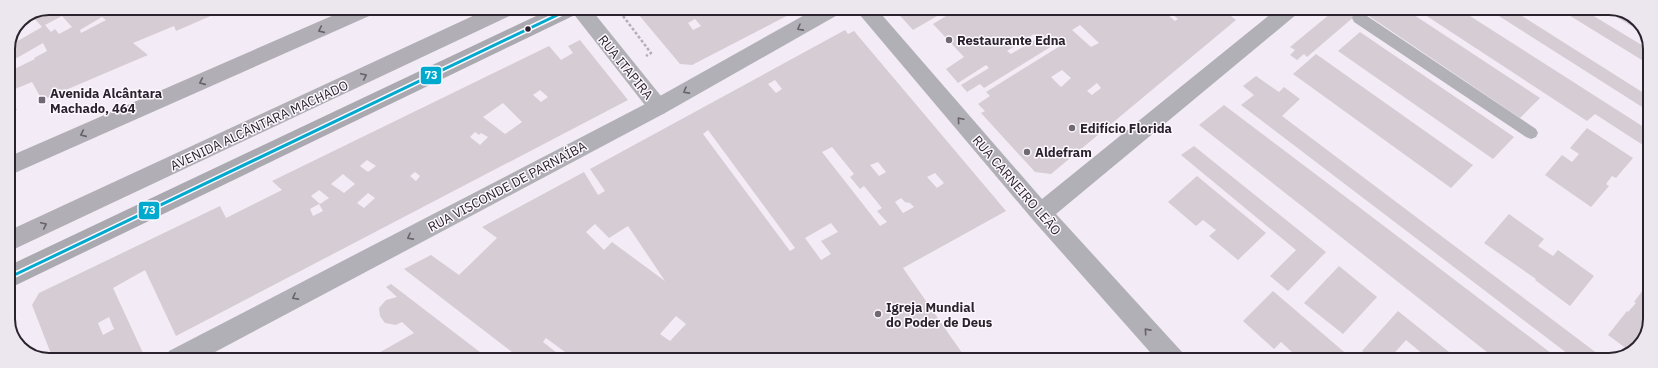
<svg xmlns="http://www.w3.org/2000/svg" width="1658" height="368" viewBox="0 0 1658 368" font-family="'IBM Plex Sans',sans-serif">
<rect width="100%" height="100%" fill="#f3ebf6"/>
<g fill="#d6ccd4" fill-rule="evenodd">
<path d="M49,8h180l-53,23 -2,-5 -41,17 15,12 -106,45 -10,-18 -24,10 9,18 -9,4v-42l27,-13 -1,-1 13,-7 -4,-8 -35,20v-14l1,-3 33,-19 -11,-12zM62,16l10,11 -13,7 -4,-5 -4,3 -6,-7zM102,17l4,3 -25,13 -1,-3z"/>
<path d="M633,8h169l-110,57 -12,-1zM695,19l6,7 -8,4 -5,-7z"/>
<polygon points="893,8 951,8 913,30"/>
<path d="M959,8l202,1 14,12 3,-2 -11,-10h37l4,3 2,-3h12l14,11 -185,154 -16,-2 -54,-59 4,-2 -7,-7 12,-8 -4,-4 74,-46 -3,-3 -73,45 -4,-4 -13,8 -6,-7 28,-17 -3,-3 -28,18 -12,-14 18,-12 -31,-33zM1080,25l19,18 -8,4 -19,-17zM1034,34l4,4 -27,16 -4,-3zM1062,70l9,8 -10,9 -10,-10zM1097,83l4,5 -9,7 -5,-4z"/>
<polygon points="1336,9 1363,9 1307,57 1304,54 1297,60 1290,55 1295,50 1290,47"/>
<polygon points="1377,9 1405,9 1540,98 1520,118 1369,16"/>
<polygon points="1416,9 1459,9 1650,131 1649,149 1595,114 1587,121"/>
<polygon points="1488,9 1511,9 1650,97 1650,112"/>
<polygon points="1559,9 1582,9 1650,50 1650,65"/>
<polygon points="1603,9 1617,9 1640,22 1645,34"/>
<path d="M845,30l3,4 6,-3 152,180 -103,57 64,92 -355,-1 -8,-6 -5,6h-78l-117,-90 27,-14 28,20 38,-37 -15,-11 102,-55 14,23 7,-4 -15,-22zM775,80l7,9 -6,4 -8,-9zM708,130l87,118 -5,3 -87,-117zM832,147l22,27 -4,3 10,12 4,-3 18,22 -5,3 10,11 -7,4 -58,-74zM878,162l8,10 -7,4 -9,-11zM935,173l9,10 -7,5 -10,-11zM901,198l4,4 5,1 4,4 -11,6 -8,-11zM831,223l7,9 -17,9 10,13 -10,6 -16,-22zM595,224l14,14 19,-12 37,55 -53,-39 -8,8 -18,-18zM676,316l10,8 -16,17 -10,-7zM546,338l19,14 -4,4 -18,-14z"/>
<polygon points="1360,32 1514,137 1493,159 1338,51"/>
<path d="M580,40l48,60 -452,236 -31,-66 -32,18 30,65 -11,6h-79l-21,-54 7,-12 181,-87 6,12 56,-28 -10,-9 277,-135 12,14 12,-7 -5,-7zM540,90l8,7 -7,5 -8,-7zM503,103l19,19 -17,12 -22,-17zM475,132l4,3 2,-2 7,4 -8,8 -10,-8zM367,160l9,6 -8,6 -8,-6zM415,172l5,4 -4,5 -6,-5zM343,174l12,10 -11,9 -13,-9zM319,190l10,8 -9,6 -9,-8zM368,193l7,5 -11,10 -7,-5zM319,204l4,7 -10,5 -3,-7zM109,317l5,12 -11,6 -5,-12z"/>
<polygon points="1316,54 1473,165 1451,188 1293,74"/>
<polygon points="1256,76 1279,92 1284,87 1300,99 1282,116 1606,360 1576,360 1241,105 1254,95 1243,86"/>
<polygon points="1224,105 1355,204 1560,360 1497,360 1199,125"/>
<polygon points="1587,128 1633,158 1616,178 1612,176 1606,184 1609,186 1591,207 1545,175 1562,155 1572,162 1579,154 1570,148"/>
<polygon points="1194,146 1326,252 1288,291 1270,276 1296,250 1181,155"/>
<polygon points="1197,176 1266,233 1238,260 1209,236 1216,230 1203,220 1196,226 1168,202"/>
<polygon points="1509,214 1544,239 1538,246 1553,256 1558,250 1594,276 1570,306 1535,280 1536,279 1484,243"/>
<polygon points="1339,266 1377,297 1343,334 1304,303"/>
<polygon points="1649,282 1649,327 1636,350 1631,352 1608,335 1627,311 1628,312 1636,303 1634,302"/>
<polygon points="391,284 489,359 368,359 414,333 402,322 396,325 385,323 380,316 379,308 386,300 397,297 386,287"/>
<polygon points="1273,291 1350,357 1347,360 1287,360 1293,353 1281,342 1274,349 1243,321"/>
<polygon points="1398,311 1459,360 1430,360 1406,340 1388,360 1371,360 1362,351"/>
</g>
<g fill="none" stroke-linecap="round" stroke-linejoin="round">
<polyline stroke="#b2b0b5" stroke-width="2.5" stroke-dasharray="3 2" stroke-linecap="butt" points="617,8 651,53 646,56"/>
<polygon fill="#b2b1b7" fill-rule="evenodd" points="1359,13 1364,14 1536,129 1538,133 1536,137 1531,139 1526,137 1354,22 1352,18 1354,14"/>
<polygon fill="#b2b1b7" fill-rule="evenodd" points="569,8 590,8 665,101 668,107 665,113 658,116 651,113"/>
<g fill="#b2b0b7" fill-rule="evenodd">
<polygon points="817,8 844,8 841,13 665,113 202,359 166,359 169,351 651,101"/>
<polygon points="854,8 876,8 1042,199 1277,9 1300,9 1297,14 1056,214 1182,352 1185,360 1157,360 1033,220"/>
</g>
<polygon fill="#aba9b0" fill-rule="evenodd" points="553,8 582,8 579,13 8,289 8,266"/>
<g fill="#b1aeb6" fill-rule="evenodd">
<polygon points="350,8 379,8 376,13 8,176 8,157"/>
<polygon points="490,8 519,8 516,13 8,252 8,231"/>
</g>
<defs>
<polyline id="bus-1" points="8,278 572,8"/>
</defs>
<use href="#bus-1" stroke="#fdf8ff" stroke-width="6"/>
<use href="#bus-1" stroke="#00a9ce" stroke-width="3"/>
</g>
<defs><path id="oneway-chevron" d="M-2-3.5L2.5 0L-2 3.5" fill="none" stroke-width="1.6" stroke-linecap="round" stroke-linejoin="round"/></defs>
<g stroke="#67626b">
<use href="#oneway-chevron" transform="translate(800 28) rotate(151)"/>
<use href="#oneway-chevron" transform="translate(686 91) rotate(151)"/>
<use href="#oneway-chevron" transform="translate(960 120) rotate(-131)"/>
<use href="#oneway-chevron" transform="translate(410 237) rotate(152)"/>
<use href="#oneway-chevron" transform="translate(295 297) rotate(152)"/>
<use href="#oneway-chevron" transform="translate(1147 331) rotate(-132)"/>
</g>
<g stroke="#67616b">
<use href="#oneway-chevron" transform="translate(321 30) rotate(156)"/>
<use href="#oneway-chevron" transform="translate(364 76) rotate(-25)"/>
<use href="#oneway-chevron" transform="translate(202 82) rotate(156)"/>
<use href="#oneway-chevron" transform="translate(83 134) rotate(156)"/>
<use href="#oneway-chevron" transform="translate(44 225) rotate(-25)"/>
</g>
<circle fill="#2a222d" stroke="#fdf8ff" stroke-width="1.5" cx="528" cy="29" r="3.5"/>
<g fill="#706873" stroke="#fdf8ff" stroke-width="1.5">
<circle cx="949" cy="40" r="4"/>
<rect x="38" y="96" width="8" height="8" rx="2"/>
<circle cx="1072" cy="128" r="4"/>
<circle cx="1027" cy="152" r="4"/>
<circle cx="878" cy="314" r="4"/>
</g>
<g text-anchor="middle" stroke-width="3" stroke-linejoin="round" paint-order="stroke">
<g font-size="13" font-weight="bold" fill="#2a222d" stroke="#fdf8ff" text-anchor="start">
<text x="957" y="45">Restaurante Edna</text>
<text x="50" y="98">Avenida Alcântara<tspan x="50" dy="15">Machado, 464</tspan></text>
<text x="1080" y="133">Edifício Florida</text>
<text x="1035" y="157">Aldefram</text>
<text x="886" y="312">Igreja Mundial<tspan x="886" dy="15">do Poder de Deus</tspan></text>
</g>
<g font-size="13" fill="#2a222d" stroke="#fdf8ff">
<text transform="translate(626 67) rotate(51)" y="5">RUA ITAPIRA</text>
<text transform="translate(259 125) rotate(-25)" y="5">AVENIDA ALCÂNTARA MACHADO</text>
<text transform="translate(1017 185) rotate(49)" y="5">RUA CARNEIRO LEÃO</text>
<text transform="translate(507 186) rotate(-28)" y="5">RUA VISCONDE DE PARNAÍBA</text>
</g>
</g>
<path d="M0 0H1658V368H0ZM49 15H1609A34 34 0 0 1 1643 49V319A34 34 0 0 1 1609 353H49A34 34 0 0 1 15 319V49A34 34 0 0 1 49 15Z" fill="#ece7ee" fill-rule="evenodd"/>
<path fill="none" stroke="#2a222d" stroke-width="2" d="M49 15H1609A34 34 0 0 1 1643 49V319A34 34 0 0 1 1609 353H49A34 34 0 0 1 15 319V49A34 34 0 0 1 49 15Z"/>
<g stroke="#fdf8ff" stroke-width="1.5">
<rect x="420" y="66" width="22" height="19" rx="4" fill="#00a9ce"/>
<rect x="138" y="201" width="22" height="19" rx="4" fill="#00a9ce"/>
</g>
<g font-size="11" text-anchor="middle" font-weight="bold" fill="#fff">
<text x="431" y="79">73</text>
<text x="149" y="214">73</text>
</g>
</svg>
